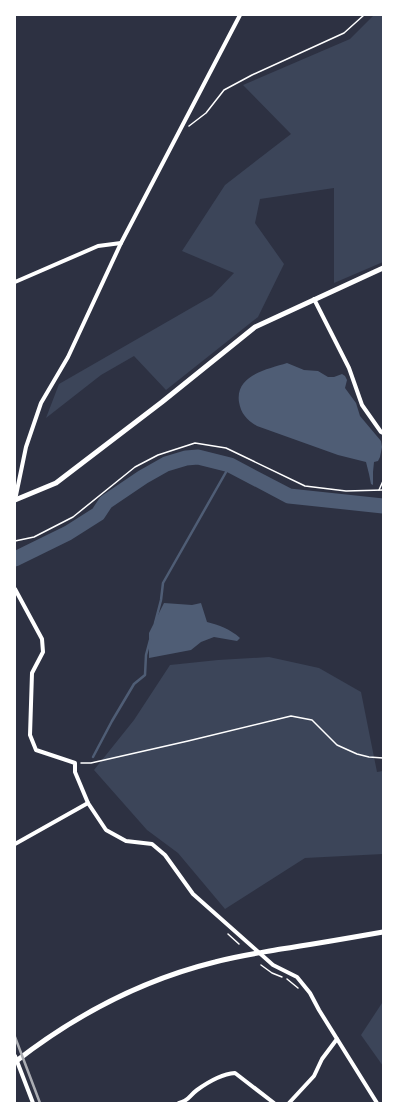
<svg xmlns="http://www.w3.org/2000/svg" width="398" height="1118" viewBox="0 0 398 1118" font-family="Figtree,sans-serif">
<rect width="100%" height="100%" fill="#2d3142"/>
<g fill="#3c4559">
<polygon points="374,15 383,15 383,262 334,283 334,188 260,199 255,223 284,264 258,317 166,390 134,356 101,375 46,418 59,384 212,296 234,273 182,251 225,185 291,134 243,85 350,39"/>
<polygon points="269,657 319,668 361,692 377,772 383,771 383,854 305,858 225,909 178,853 147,830 94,770 134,720 170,665 218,660"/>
<polygon points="382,1003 383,1003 383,1066 361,1035"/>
</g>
<g fill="#4f5d75">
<path d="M287,363l17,7 14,1 10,6h6l8,-3 3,2 2,4 -2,8 11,15 4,13 21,25 1,6 -2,10 -2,4 -4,1 -1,10v13l-2,-1 -2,-10 -3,-12 -28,-7 -81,-29c-10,-6 -16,-12 -18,-24 -4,-27 29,-33 48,-39z"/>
<path d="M164,603l28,2 9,-2 6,19c12,3 23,7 33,16l-3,3 -23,-4 -13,5 -10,8 -42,8v-25z"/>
</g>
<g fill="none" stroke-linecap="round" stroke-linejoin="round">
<g stroke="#4f5d75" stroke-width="2.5">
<polyline points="155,623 161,600 163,583 230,465"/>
<polyline points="93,757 112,721 134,684 145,675 146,655 150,640"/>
</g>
<polyline stroke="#4f5d75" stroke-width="15" points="15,559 68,533 98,514 106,502 143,477 166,464 186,458 198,457 230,465 289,496 383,506"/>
<g stroke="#fff" stroke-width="1.5">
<polyline points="189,126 206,113 224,90 252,75 344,33 364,15"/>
<polyline points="379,490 383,481"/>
<polyline points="15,541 34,537 73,517 135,467 158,455 195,443 226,448 305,486 346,491 383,490"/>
<polyline points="81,763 91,763 188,741 291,716 312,720 337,745 357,754 369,757 383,758"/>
<polyline points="228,934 239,944"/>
<polyline points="261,965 272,973 282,977"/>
<polyline points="287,979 298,988"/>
</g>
<g stroke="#fff" stroke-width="4">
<polyline points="15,282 98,246 121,243"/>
<polyline points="314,299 349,368 362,405 381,432 383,433"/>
<polyline points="15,500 26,447 41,403 68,357 121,243 240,15"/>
<polyline points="15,589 42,639 43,652 32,673 30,735 36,750 75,763 75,772 88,803 106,830 126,841 152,844 165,855 193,894 273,965 297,977 310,993 319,1010 377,1103"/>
<polyline points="15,844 88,803"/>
<polyline points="15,1056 33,1103"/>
<path d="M179,1103c10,-2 11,-8 18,-13 11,-8 25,-16 38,-17l39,30"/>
<polyline points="289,1103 314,1076 322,1059 337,1039"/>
</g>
<g stroke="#fff" stroke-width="5">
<polyline points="15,500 56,483 162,402 255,327 383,268"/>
<path d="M15,1062c59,-46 127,-82 200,-100 22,-6 44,-9 66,-13 34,-5 68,-11 102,-17"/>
</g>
<polyline stroke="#abadb3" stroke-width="2.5" points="15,1037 40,1103"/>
</g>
<rect width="398" height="1118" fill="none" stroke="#ffffff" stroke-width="32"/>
</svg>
